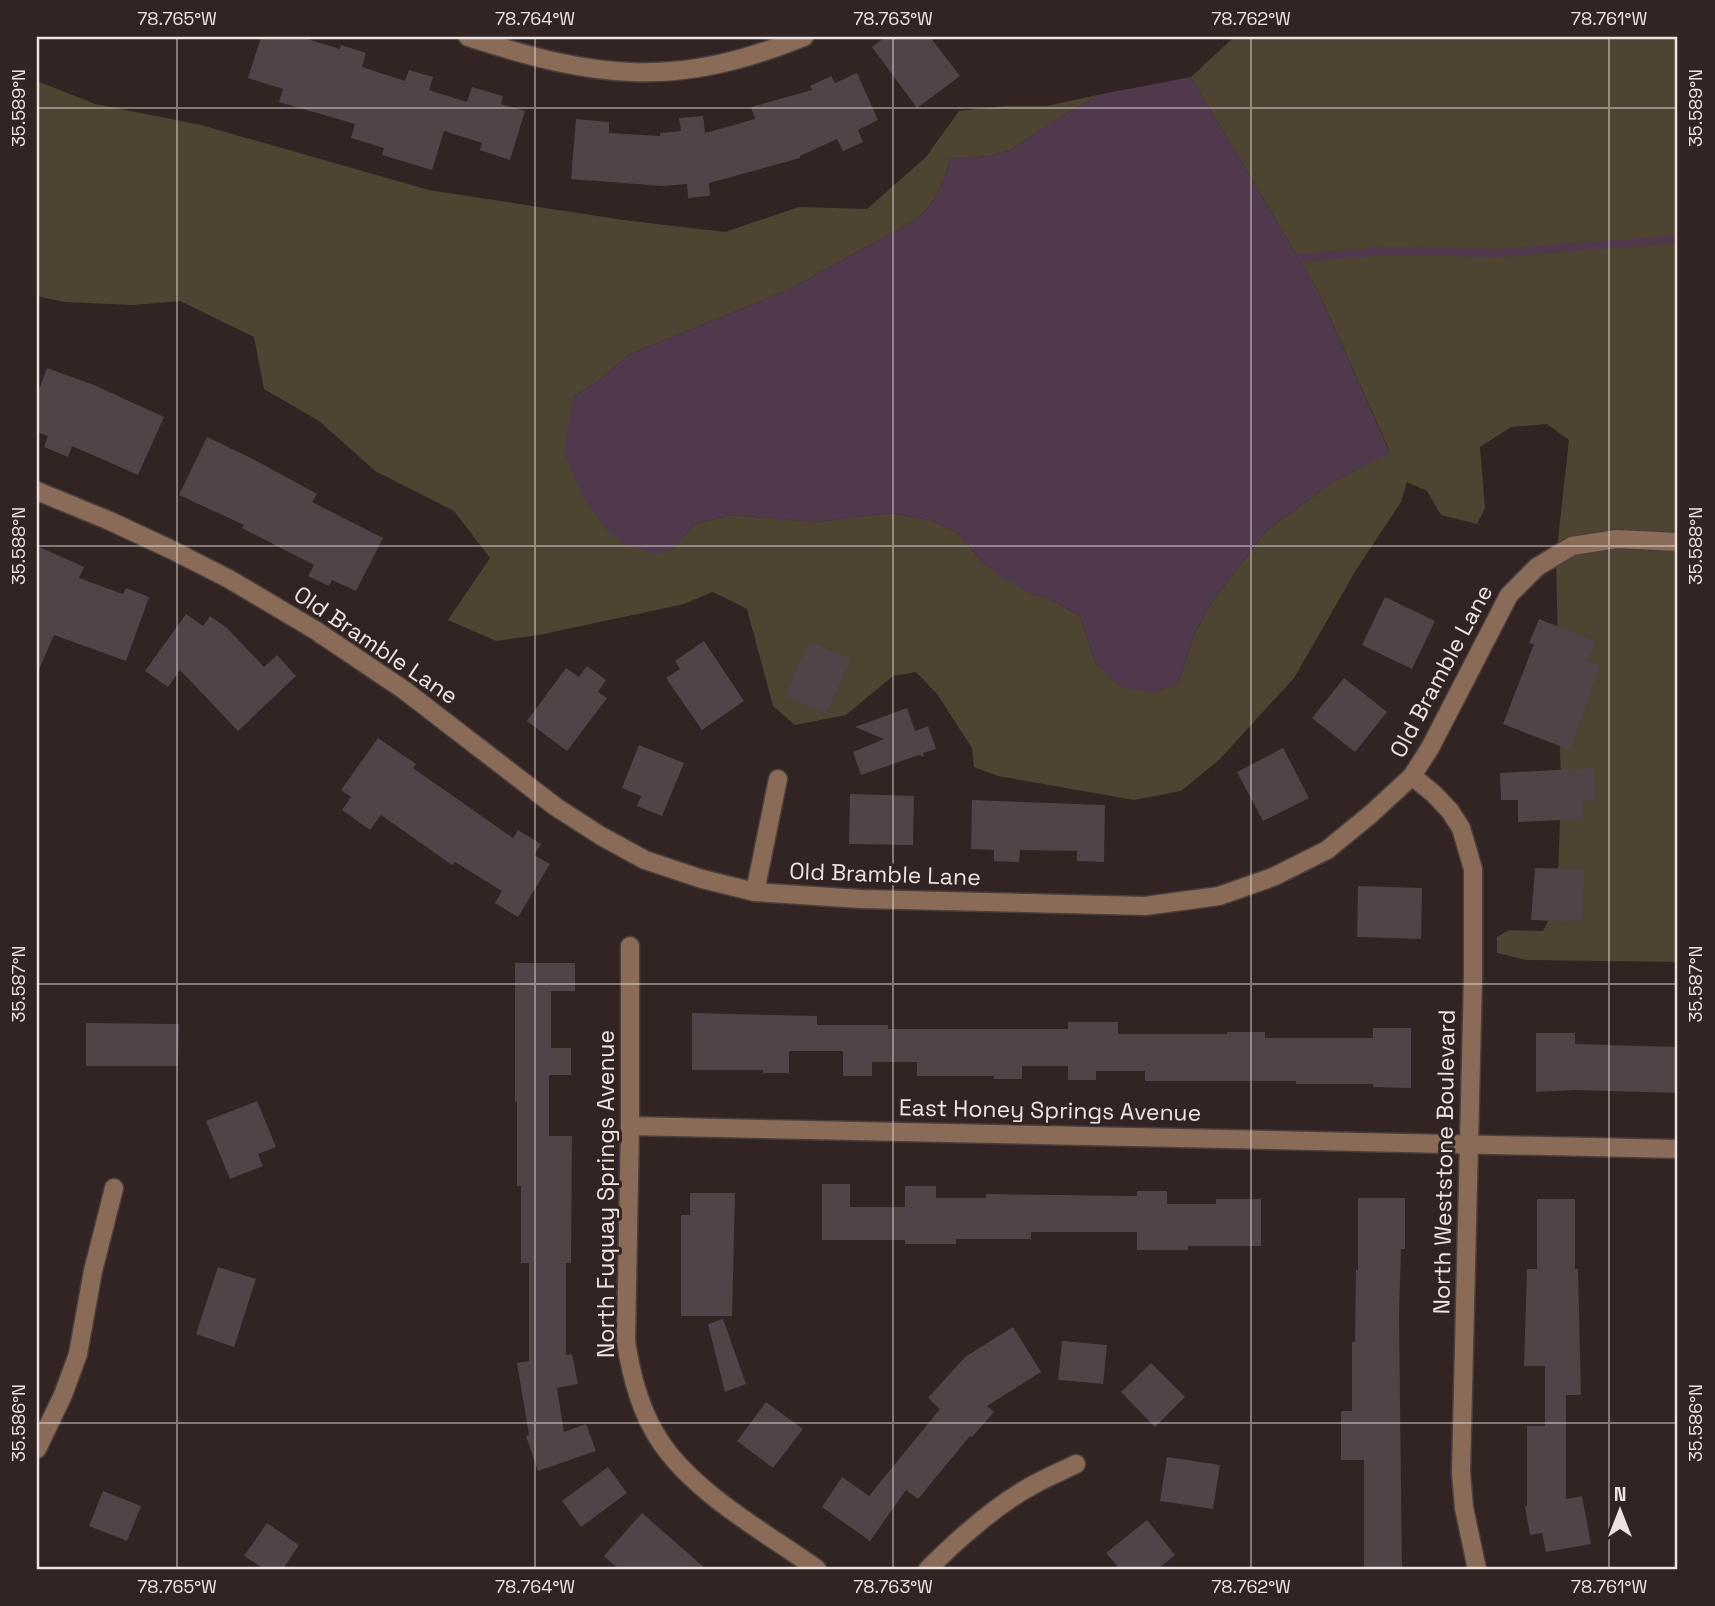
<svg xmlns="http://www.w3.org/2000/svg" width="1715" height="1606" viewBox="0 0 1715 1606" font-family="'Space Grotesk',sans-serif">
<rect width="100%" height="100%" fill="#312422"/>
<path fill="#4d4432" d="M1234,37h444v925l-152,-2 -29,-7v-16l12,-7 34,1 14,-27 4,-114 -5,-232 13,-118 -22,-16 -36,3 -31,20 5,61 -8,16 -36,-9 -14,-24 -20,-9 -6,20 -45,68 -62,108 -75,82 -38,31 -47,9 -136,-24 -24,-9 -2,-19 -35,-54 -21,-22 -23,4 -47,39 -51,10 -22,-19 -26,-97 -34,-17 -29,12 -145,31 -43,6 -48,-21 42,-62 -36,-47 -79,-40 -56,-50 -55,-32 -10,-52 -74,-36 -47,4 -69,-3 -27,-6v-215l58,23 106,21 228,65 194,30 102,12 74,-25 68,2 59,-52 33,-46 46,-5h42l55,-12 -44,24 -46,31 -21,7 -41,3c-10,30 -11,41 -36,62l-128,70 -156,63 -34,29 -23,14 100,152 22,-25 36,-9 86,7 73,-9 41,7 26,12 26,31 51,32 12,2 34,19 16,48 82,19 17,-50 17,-31 55,-72 66,-48 57,-30 -72,-161 -127,-214z"/>
<path fill="#50384d" d="M1191,77l127,214 72,162 -57,29 -66,48 -55,72 -17,31 -17,50 -24,10 -29,-5 -12,-7 -17,-17 -16,-48 -34,-19 -12,-2 -33,-18 -18,-14 -26,-31 -26,-12 -41,-7 -73,9 -86,-7 -36,9 -22,25 -10,4h-12l-26,-9 -17,-12 -25,-36 -19,-43 9,-56 23,-14 34,-29 156,-63 128,-70c25,-21 26,-32 36,-62l41,-3 21,-7 46,-31 44,-24z"/>
<g fill="none" stroke-linecap="round" stroke-linejoin="round">
<polyline stroke="#50384d" stroke-width="8" points="1290,260 1299,258 1388,251 1499,253 1678,239"/>
</g>
<g fill="#514347">
<polygon points="261,37 301,37 340,49 341,45 366,53 362,67 405,81 409,70 433,77 429,90 467,102 472,87 503,96 501,104 525,111 510,160 480,150 482,143 444,131 432,170 382,155 384,148 351,138 355,124 279,102 283,89 248,78"/>
<polygon points="885,37 930,37 960,76 917,108 872,47"/>
<polygon points="857,73 878,120 858,130 863,142 843,151 837,139 800,156 800,158 709,183 710,196 688,198 687,184 663,186 571,179 576,119 609,122 609,133 660,136 660,133 681,131 679,118 703,116 705,133 755,119 751,107 812,90 810,86 831,76 835,83"/>
<polygon points="47,368 94,385 164,417 138,475 72,446 68,457 44,447 48,436 37,432 37,395"/>
<polygon points="207,437 253,459 317,494 312,502 383,538 356,591 332,580 329,586 308,576 314,565 242,528 244,525 179,495"/>
<polygon points="37,546 84,567 79,578 123,594 126,588 149,597 126,661 54,635 37,674"/>
<polygon points="1385,597 1435,621 1412,669 1362,645"/>
<polygon points="186,614 203,626 210,616 226,627 264,667 277,655 296,676 238,731 180,670 168,687 145,671"/>
<polygon points="1539,619 1595,641 1587,661 1600,666 1570,750 1503,724 1534,644 1529,643"/>
<polygon points="704,641 744,701 702,730 666,678 680,669 675,661"/>
<polygon points="809,641 851,659 826,714 785,696"/>
<polygon points="587,666 606,680 598,692 607,698 567,751 527,721 566,668 579,677"/>
<polygon points="1344,678 1387,712 1355,752 1312,718"/>
<polygon points="907,708 915,731 928,726 936,749 923,753 924,757 919,755 861,775 853,752 884,739 855,727"/>
<polygon points="378,738 416,764 413,768 513,838 518,830 541,844 534,855 550,864 518,917 495,903 502,891 455,862 452,865 381,815 370,830 342,810 351,797 341,790"/>
<polygon points="639,745 684,763 662,816 637,806 641,796 622,788"/>
<polygon points="1283,748 1309,798 1263,821 1237,772"/>
<polygon points="1594,768 1595,801 1582,802 1583,819 1518,822 1518,800 1501,800 1500,773"/>
<polygon points="850,794 914,796 913,845 849,844"/>
<polygon points="972,800 1105,805 1104,862 1077,861 1077,851 1020,850 1019,862 994,861 994,850 971,849"/>
<polygon points="1535,868 1584,869 1583,922 1531,920"/>
<polygon points="1358,886 1422,888 1421,939 1357,937"/>
<polygon points="515,963 575,963 575,991 551,991 551,1048 571,1048 571,1075 549,1075 549,1136 572,1136 571,1263 566,1263 566,1355 572,1354 578,1384 557,1388 564,1432 586,1424 596,1451 538,1471 526,1436 529,1435 517,1363 529,1361 529,1263 521,1263 521,1186 517,1186 517,1102 515,1102"/>
<polygon points="692,1013 817,1016 817,1025 888,1025 888,1029 1068,1029 1068,1022 1118,1022 1118,1034 1227,1034 1227,1032 1265,1032 1265,1038 1373,1038 1373,1028 1411,1028 1411,1088 1373,1087 1373,1084 1296,1084 1296,1081 1145,1081 1145,1071 1096,1071 1096,1080 1068,1080 1068,1066 1022,1066 1022,1079 994,1079 994,1076 917,1076 917,1062 872,1062 872,1076 843,1076 843,1051 789,1051 789,1073 763,1073 763,1070 692,1070"/>
<polygon points="86,1023 179,1024 178,1066 86,1066"/>
<polygon points="1536,1033 1575,1033 1575,1044 1678,1047 1678,1093 1575,1090 1536,1092"/>
<polygon points="257,1101 276,1147 258,1154 263,1166 230,1179 206,1121"/>
<polygon points="822,1184 850,1184 850,1207 905,1207 905,1186 936,1186 936,1198 986,1198 986,1194 1137,1196 1137,1191 1167,1191 1167,1204 1216,1204 1216,1199 1261,1199 1261,1246 1188,1246 1188,1250 1137,1250 1137,1232 1031,1232 1031,1239 956,1239 956,1244 905,1244 905,1240 822,1240"/>
<polygon points="690,1193 735,1193 732,1316 681,1316 681,1215 690,1215"/>
<polygon points="1358,1198 1405,1198 1405,1249 1401,1249 1399,1315 1402,1569 1364,1569 1364,1460 1341,1460 1341,1411 1352,1411 1352,1342 1355,1342 1356,1270 1358,1270"/>
<polygon points="1537,1199 1575,1199 1575,1269 1578,1269 1581,1395 1566,1395 1566,1499 1582,1496 1591,1544 1546,1552 1542,1533 1530,1535 1525,1506 1527,1506 1527,1426 1545,1426 1545,1366 1524,1366 1527,1269 1537,1269"/>
<polygon points="218,1267 256,1279 234,1347 196,1334"/>
<polygon points="723,1319 746,1384 725,1392 708,1324"/>
<polygon points="1013,1327 1041,1372 987,1406 994,1412 972,1437 970,1436 918,1499 906,1490 870,1541 822,1507 842,1477 869,1496 940,1409 928,1398 965,1357"/>
<polygon points="1062,1341 1107,1345 1103,1384 1058,1380"/>
<polygon points="1151,1363 1185,1397 1155,1427 1121,1392"/>
<polygon points="766,1402 803,1429 773,1468 737,1441"/>
<polygon points="1167,1457 1220,1465 1213,1509 1160,1501"/>
<polygon points="608,1467 627,1493 581,1527 562,1501"/>
<polygon points="103,1491 141,1506 127,1541 89,1526"/>
<polygon points="642,1513 706,1569 619,1569 604,1556"/>
<polygon points="1147,1520 1175,1555 1158,1569 1120,1569 1106,1553"/>
<polygon points="267,1523 299,1545 283,1569 264,1569 244,1556"/>
</g>
<g fill="none" stroke-linecap="round" stroke-linejoin="round">
<defs>
<g id="minor">
<path d="M468,37c130,42 206,52 336,0"/>
<polyline points="37,491 110,521 170,549 229,579 315,630 404,690 556,807 601,836 645,860 702,879 755,892 861,899 1145,906 1219,896 1273,877 1327,850 1371,814 1412,776 1430,748 1509,595 1537,567 1572,546 1617,539 1678,542"/>
<polyline points="1412,776 1434,794 1450,811 1461,828 1473,869 1473,977 1461,1472 1464,1508 1477,1569"/>
<polyline points="755,892 778,779"/>
<path d="M630,946v180l-4,215c5,35 14,70 34,100 34,52 106,92 157,128"/>
<polyline points="630,1126 1678,1149"/>
<polyline points="37,1449 63,1395 78,1354 93,1271 114,1188"/>
<path d="M928,1569c29,-29 62,-59 98,-80 16,-10 34,-17 50,-25"/>
</g>
</defs>
<use href="#minor" stroke="#4b3f3d" stroke-width="21"/>
<use href="#minor" stroke="#896b57" stroke-width="18"/>
</g>
<path fill="none" stroke="#ece3e2" stroke-width="2" stroke-opacity="0.45" d="M177,37v1532M535,37v1532M893,37v1532M1251,37v1532M1609,37v1532M37,108h1641M37,546h1641M37,984h1641M37,1423h1641"/>
<g text-anchor="middle" stroke-width="6" stroke-linejoin="round" paint-order="stroke">
<g font-size="23" fill="#ece3e2" stroke="#312422">
<text transform="translate(376 645) rotate(34)" y="8">Old Bramble Lane</text>
<text transform="translate(1441 671) rotate(-62)" y="8">Old Bramble Lane</text>
<text transform="translate(885 874) rotate(2)" y="8">Old Bramble Lane</text>
<text transform="translate(1050 1110) rotate(1)" y="8">East Honey Springs Avenue</text>
<text transform="translate(1444 1162) rotate(-89)" y="8">North Weststone Boulevard</text>
<text transform="translate(606 1194) rotate(-90)" y="8">North Fuquay Springs Avenue</text>
</g>
</g>
<rect width="1715" height="1606" fill="none" stroke="#312422" stroke-width="77"/>
<g transform="translate(1620 1511)" stroke="#312422" stroke-width="5" paint-order="stroke">
<path d="M0-5L12 26L0 18L-12 26Z" fill="#ece3e2"/>
<text y="-10" font-size="19" font-weight="bold" text-anchor="middle" fill="#ece3e2">N</text>
</g>
<rect x="38" y="38" width="1638" height="1530" fill="none" stroke="#ece3e2" stroke-width="2.5"/>
<g font-size="18" text-anchor="middle" fill="#ece3e2">
<text x="177" y="25">78.765°W</text>
<text x="535" y="25">78.764°W</text>
<text x="893" y="25">78.763°W</text>
<text x="1251" y="25">78.762°W</text>
<text x="1609" y="25">78.761°W</text>
<text transform="translate(19 108) rotate(-90)" y="6">35.589°N</text>
<text transform="translate(1696 108) rotate(-90)" y="6">35.589°N</text>
<text transform="translate(19 546) rotate(-90)" y="6">35.588°N</text>
<text transform="translate(1696 546) rotate(-90)" y="6">35.588°N</text>
<text transform="translate(19 984) rotate(-90)" y="6">35.587°N</text>
<text transform="translate(1696 984) rotate(-90)" y="6">35.587°N</text>
<text transform="translate(19 1423) rotate(-90)" y="6">35.586°N</text>
<text transform="translate(1696 1423) rotate(-90)" y="6">35.586°N</text>
<text x="177" y="1593">78.765°W</text>
<text x="535" y="1593">78.764°W</text>
<text x="893" y="1593">78.763°W</text>
<text x="1251" y="1593">78.762°W</text>
<text x="1609" y="1593">78.761°W</text>
</g>
</svg>
